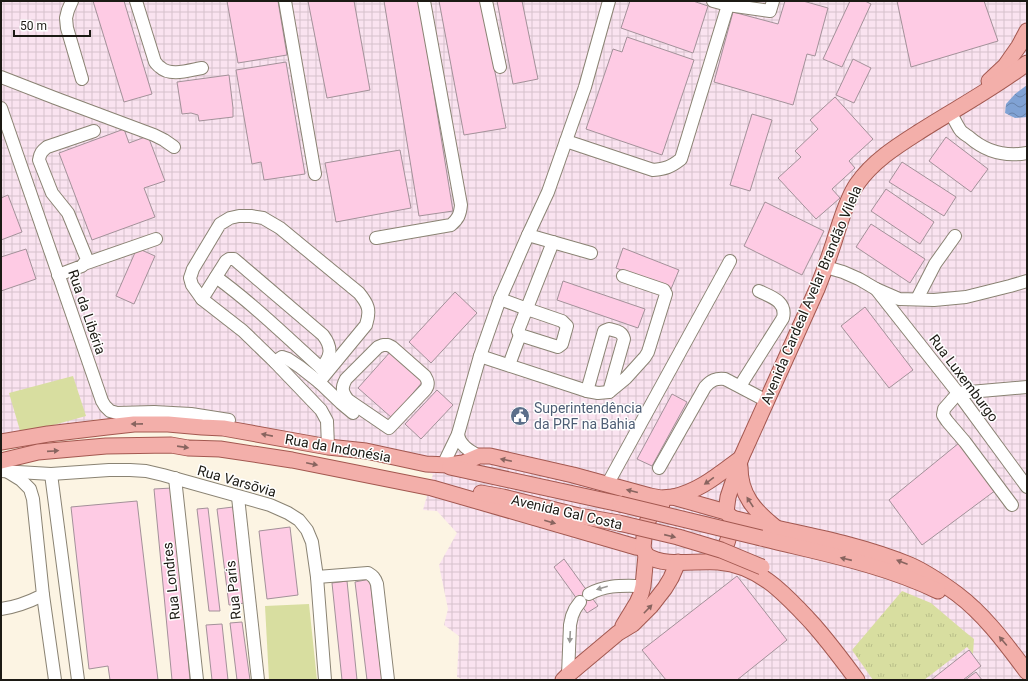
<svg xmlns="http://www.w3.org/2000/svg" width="1028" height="681" viewBox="0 0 1028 681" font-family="Roboto,sans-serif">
<defs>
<pattern id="industrial-grid" width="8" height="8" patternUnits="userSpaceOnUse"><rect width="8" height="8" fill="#fae3f0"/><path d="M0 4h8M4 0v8" fill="none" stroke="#d6c2cd"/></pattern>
<pattern id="grass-tufts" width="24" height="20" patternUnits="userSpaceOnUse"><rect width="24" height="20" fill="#d8dea0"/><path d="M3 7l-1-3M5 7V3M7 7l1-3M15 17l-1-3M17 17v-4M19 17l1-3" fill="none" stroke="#b9be89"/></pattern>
<pattern id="water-waves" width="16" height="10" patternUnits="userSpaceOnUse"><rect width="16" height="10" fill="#80a2d4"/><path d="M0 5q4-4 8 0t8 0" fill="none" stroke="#6883ab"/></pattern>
</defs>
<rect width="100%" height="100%" fill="#fcf4e3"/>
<polygon fill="url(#industrial-grid)" points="1,1 1027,1 1027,680 464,680 457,677 459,636 444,625 448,609 439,565 457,533 437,511 423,510 433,474 324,442 259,428 97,419 24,436 1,435"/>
<polygon fill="url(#grass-tufts)" points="902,591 931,603 964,631 974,639 973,654 967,647 924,680 873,680 852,650"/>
<g fill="#d8dea0">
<polygon points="73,376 86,416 21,434 9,393"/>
<polygon points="309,604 317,680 269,680 265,606"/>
</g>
<polygon fill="url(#water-waves)" points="1027,85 1027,117 1015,118 1005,113 1006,104 1015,94"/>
<g fill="#fecbe4" stroke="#a39199">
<polygon points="93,1 124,1 152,94 124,102"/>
<polygon points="227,1 278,1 287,55 238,63"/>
<polygon points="308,1 354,1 370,90 327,98"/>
<polygon points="384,1 419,1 453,211 419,216"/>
<polygon points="439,1 481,1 506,128 464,135"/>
<polygon points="497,1 522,1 538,79 513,84"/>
<polygon points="630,1 693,1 708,6 693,53 621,28"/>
<polygon points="785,1 803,1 828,8 815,56 807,54 793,105 714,82 733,12 778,24"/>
<polygon points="850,1 865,1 871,4 842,67 823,59"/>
<polygon points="897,1 984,1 998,41 911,67"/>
<polygon points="627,37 694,60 662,155 586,129 613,49 622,52"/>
<polygon points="853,59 871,68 854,103 836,95"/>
<polygon points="286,62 305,174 264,180 261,162 252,164 236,70"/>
<polygon points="229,75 233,108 233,117 199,121 198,115 191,113 182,114 177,82"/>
<polygon points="835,97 873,139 849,161 855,168 832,189 840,198 816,219 778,178 801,157 795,151 818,129 810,120"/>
<polygon points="752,114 772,120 750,191 730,185"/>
<polygon points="124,129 129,143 148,136 165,181 144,188 155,217 92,240 59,153"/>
<polygon points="946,137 988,169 971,192 929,161"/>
<polygon points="400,150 411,208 336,222 325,163"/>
<polygon points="902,162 956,197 944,216 889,182"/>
<polygon points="886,189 934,222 920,244 871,211"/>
<polygon points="8,195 22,232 1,240 1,198"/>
<polygon points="765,202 824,231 802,275 744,246"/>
<polygon points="871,224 925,259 910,283 856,247"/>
<polygon points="137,248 155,256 134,304 116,296"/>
<polygon points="623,248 679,270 671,289 616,268"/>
<polygon points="26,249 36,279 1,291 1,257"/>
<polygon points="563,281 645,309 638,328 557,300"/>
<polygon points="455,292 477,313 431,363 409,342"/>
<polygon points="865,307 913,370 889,388 841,326"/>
<polygon points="391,351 424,380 392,418 358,388"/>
<polygon points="437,390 453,405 421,439 405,424"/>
<polygon points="672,394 687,402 652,466 637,459"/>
<polygon points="959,443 996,490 922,545 889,500"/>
<polygon points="172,488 190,680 172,680 154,489"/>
<polygon points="137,501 158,680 110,680 108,666 89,669 71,507"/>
<polygon points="233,507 245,603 229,605 217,509"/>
<polygon points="208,508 220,611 209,611 197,509"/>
<polygon points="290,527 298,595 267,599 259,531"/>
<polygon points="564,559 598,606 587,613 554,567"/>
<polygon points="737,576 787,640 737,680 666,680 642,650"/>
<polygon points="370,579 382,680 367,680 355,582"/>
<polygon points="347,581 357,680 342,680 332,583"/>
<polygon points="242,622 250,680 237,680 230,623"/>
<polygon points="222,624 228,680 212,680 206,625"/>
<polygon points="969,650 981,666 963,680 931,680"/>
<polygon points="976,672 982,680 965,680"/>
</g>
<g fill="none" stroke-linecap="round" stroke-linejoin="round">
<defs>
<g id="minor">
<polyline points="72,1 68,10 66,18 67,28 82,79"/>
<path d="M136,1l19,61c2,2 3,4 5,5 10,10 30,3 42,1"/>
<polyline points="285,1 315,174"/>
<polyline points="486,1 500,67"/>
<polyline points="728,5 770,11 773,1"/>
<polyline points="1,77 55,98 154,135 164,140 174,147"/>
<polyline points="1,108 102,401 105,406 110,411 117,413 154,412 191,414 229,420"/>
<path d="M950,112c4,6 7,14 11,19 2,2 5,4 8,6 16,14 36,20 58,16"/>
<path d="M566,141l87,29c12,-1 18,-3 28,-11l47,-154 -15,-4"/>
<polyline points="528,235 591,253"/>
<path d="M376,238l75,-13c7,-6 9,-10 10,-20l-37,-204"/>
<polyline points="84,264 156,239"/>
<polyline points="826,267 843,272 859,279 876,289 899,299 934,300 966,297 1010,286 1027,281"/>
<path d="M58,275l24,-9 4,-5v-4l-18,-44 -16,-20 -13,-33c1,-7 3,-9 8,-13l47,-16"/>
<path d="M216,277c37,27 71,60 105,91"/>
<polyline points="876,289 958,393 1027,487"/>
<path d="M202,299l24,-38 3,-2h5l89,76c9,12 9,21 -2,33l3,3"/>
<polyline points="500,299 527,309 562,321 567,326 562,344 558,347 520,335 518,331 553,242"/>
<polyline points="917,299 935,264 955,236"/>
<path d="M383,345h5l4,2 33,29c3,5 4,8 1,13l-37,39 -41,-28c-6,-8 -7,-12 -2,-21l32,-32z"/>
<polyline points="480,356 587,391 598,393 609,392 626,378 645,357 648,352 666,294 664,290 623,276"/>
<polyline points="275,362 282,357 288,359 300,367 319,382 341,403 353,413"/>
<polyline points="509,365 520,335"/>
<path d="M319,382l47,-57c5,-15 2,-21 -7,-32l-79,-65 -17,-10 -12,-2h-12l-9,2 -10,6 -27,45 -3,9 2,7 10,14 41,32 32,31 46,48 6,11 1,26"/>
<path d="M740,386l43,-68c4,-17 -12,-21 -24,-27"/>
<path d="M587,391l17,-60 5,-2c7,2 13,2 15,10l-15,53"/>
<path d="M458,434c1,11 12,17 21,22"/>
<polyline points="443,465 458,434 480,356 500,299 528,235 548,192 585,87 609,1"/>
<path d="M659,468l46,-81c6,-7 11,-9 20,-8l42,22"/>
<polyline points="1,471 51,474 109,470 130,470 146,471 163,475 270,505 288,513 299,520 307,530 312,542 317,577 325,680"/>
<polyline points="51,474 78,680"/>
<polyline points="175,478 197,680"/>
<polyline points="607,485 730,261"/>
<polyline points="238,497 258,680"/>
<polyline points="1012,505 965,442 947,421 943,415 944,409 958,393 1027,387"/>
<path d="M317,577l51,-4c5,3 7,5 9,11l11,96"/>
<path d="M589,594c18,-10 35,-8 54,-8"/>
<polyline points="43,595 55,680"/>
<path d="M1,609c16,-2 28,-7 42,-14l-10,-96 -3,-10 -9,-9 -13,-8"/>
<polyline points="568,675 570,625 572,616 575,609 580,602"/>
</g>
<g id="major">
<polyline points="989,81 1005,66 1019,46 1027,31"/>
<polyline points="1,442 48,434 107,427 134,424 168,424 202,427 223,428 328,447 366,451 426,464 448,465 463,463 479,456 490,456 573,475 650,496 661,498 673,497 726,512 732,518"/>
<polyline points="1,461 38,452 106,446 171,445 188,448 220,449 292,460 432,488 636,547 643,548"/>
<polyline points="450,467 620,504"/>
<path d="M740,467c0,28 15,44 35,60"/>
<polyline points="481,493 503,497 579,516 619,523"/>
<path d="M673,497c27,-6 46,-23 68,-39"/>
<path d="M726,512l2,-15 13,-39 76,-169c8,-20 15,-40 21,-60 5,-15 10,-32 19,-45 16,-23 40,-38 62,-52 36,-23 74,-43 108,-69"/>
<path d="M732,518c59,15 121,23 178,47 16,7 32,18 47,29 28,21 49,50 70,78"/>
<path d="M761,538c60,15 121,26 177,53"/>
<path d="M646,555c19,13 50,5 72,7 41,3 67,32 94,61 16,18 31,38 45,57"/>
<path d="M712,558c18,-9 17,-23 20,-40"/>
<polyline points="623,626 637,603 641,594 643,586 646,555 643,548 645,527 648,520 652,514 662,504"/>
<polyline points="563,680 568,675 618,633 633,624 651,606 665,588 671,578 678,562"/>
</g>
</defs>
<use href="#minor" stroke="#8a8373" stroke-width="14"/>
<use href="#major" stroke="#a35850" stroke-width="17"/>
<use href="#minor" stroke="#fff" stroke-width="12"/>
<use href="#major" stroke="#f3afaa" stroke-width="15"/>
<defs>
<g id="major-bridge">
<polyline points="620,504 761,538"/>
<polyline points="619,523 678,537 721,550 762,567"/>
</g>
</defs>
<use href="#major-bridge" stroke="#a35850" stroke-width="17" stroke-linecap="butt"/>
<use href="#major-bridge" stroke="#f3afaa" stroke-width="15"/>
</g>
<defs><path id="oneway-solid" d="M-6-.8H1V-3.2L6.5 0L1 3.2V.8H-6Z"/></defs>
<g fill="#88645f">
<use href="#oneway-solid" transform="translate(137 424) rotate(179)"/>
<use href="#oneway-solid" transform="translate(267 435) rotate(-169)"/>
<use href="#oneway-solid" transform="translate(183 447) rotate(8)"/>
<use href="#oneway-solid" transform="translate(53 451) rotate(-4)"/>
<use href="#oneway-solid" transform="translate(506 460) rotate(-168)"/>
<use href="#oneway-solid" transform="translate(312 464) rotate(12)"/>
<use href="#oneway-solid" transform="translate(709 481) rotate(144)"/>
<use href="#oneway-solid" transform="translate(632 491) rotate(-166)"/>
<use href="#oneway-solid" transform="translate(750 502) rotate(-123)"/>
<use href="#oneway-solid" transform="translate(550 522) rotate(16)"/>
<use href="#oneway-solid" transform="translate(670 536) rotate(13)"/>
<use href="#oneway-solid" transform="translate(846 559) rotate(-167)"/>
<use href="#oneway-solid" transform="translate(902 562) rotate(-159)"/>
<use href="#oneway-solid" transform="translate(648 609) rotate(-46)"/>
<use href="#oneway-solid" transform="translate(1003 641) rotate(-130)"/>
</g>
<g fill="#999895">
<use href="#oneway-solid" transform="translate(602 588) rotate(164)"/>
<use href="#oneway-solid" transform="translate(570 637) rotate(93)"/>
</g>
<defs>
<symbol id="civic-disc" viewBox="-11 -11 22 22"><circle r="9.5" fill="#5c6f8a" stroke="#fff"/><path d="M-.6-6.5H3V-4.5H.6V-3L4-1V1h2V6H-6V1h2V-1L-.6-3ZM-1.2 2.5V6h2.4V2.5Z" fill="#fff"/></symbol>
</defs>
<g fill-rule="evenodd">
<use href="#civic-disc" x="509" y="405" width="22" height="22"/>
</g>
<g text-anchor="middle" stroke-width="3" stroke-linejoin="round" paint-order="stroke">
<g font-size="14" fill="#1c1a14" stroke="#fff">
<text transform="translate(811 295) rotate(-67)" y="5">Avenida Cardeal Avelar Brandão Vilela</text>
<text transform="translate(87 312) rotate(71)" y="5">Rua da Libéria</text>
<text transform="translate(964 378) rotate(53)" y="5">Rua Luxemburgo</text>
<text transform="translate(338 448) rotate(10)" y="5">Rua da Indonésia</text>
<text transform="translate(237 481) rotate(16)" y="5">Rua Varsōvia</text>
<text transform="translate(567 512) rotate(13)" y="5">Avenida Gal Costa</text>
<text transform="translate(171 581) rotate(-96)" y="5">Rua Londres</text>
<text transform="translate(233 590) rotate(-96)" y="5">Rua Paris</text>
</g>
<g font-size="14" fill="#4e5e75" stroke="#fff" text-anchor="start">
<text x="534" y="413">Superintendência<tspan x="534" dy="16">da PRF na Bahia</tspan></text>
</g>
</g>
<rect width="1028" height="681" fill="none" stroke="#1c1a14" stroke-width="4"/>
<path d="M14 30v6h76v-6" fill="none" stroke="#1c1a14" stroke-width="2"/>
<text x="20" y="30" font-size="12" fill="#1c1a14" stroke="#ffffff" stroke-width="3" paint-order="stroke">50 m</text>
</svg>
